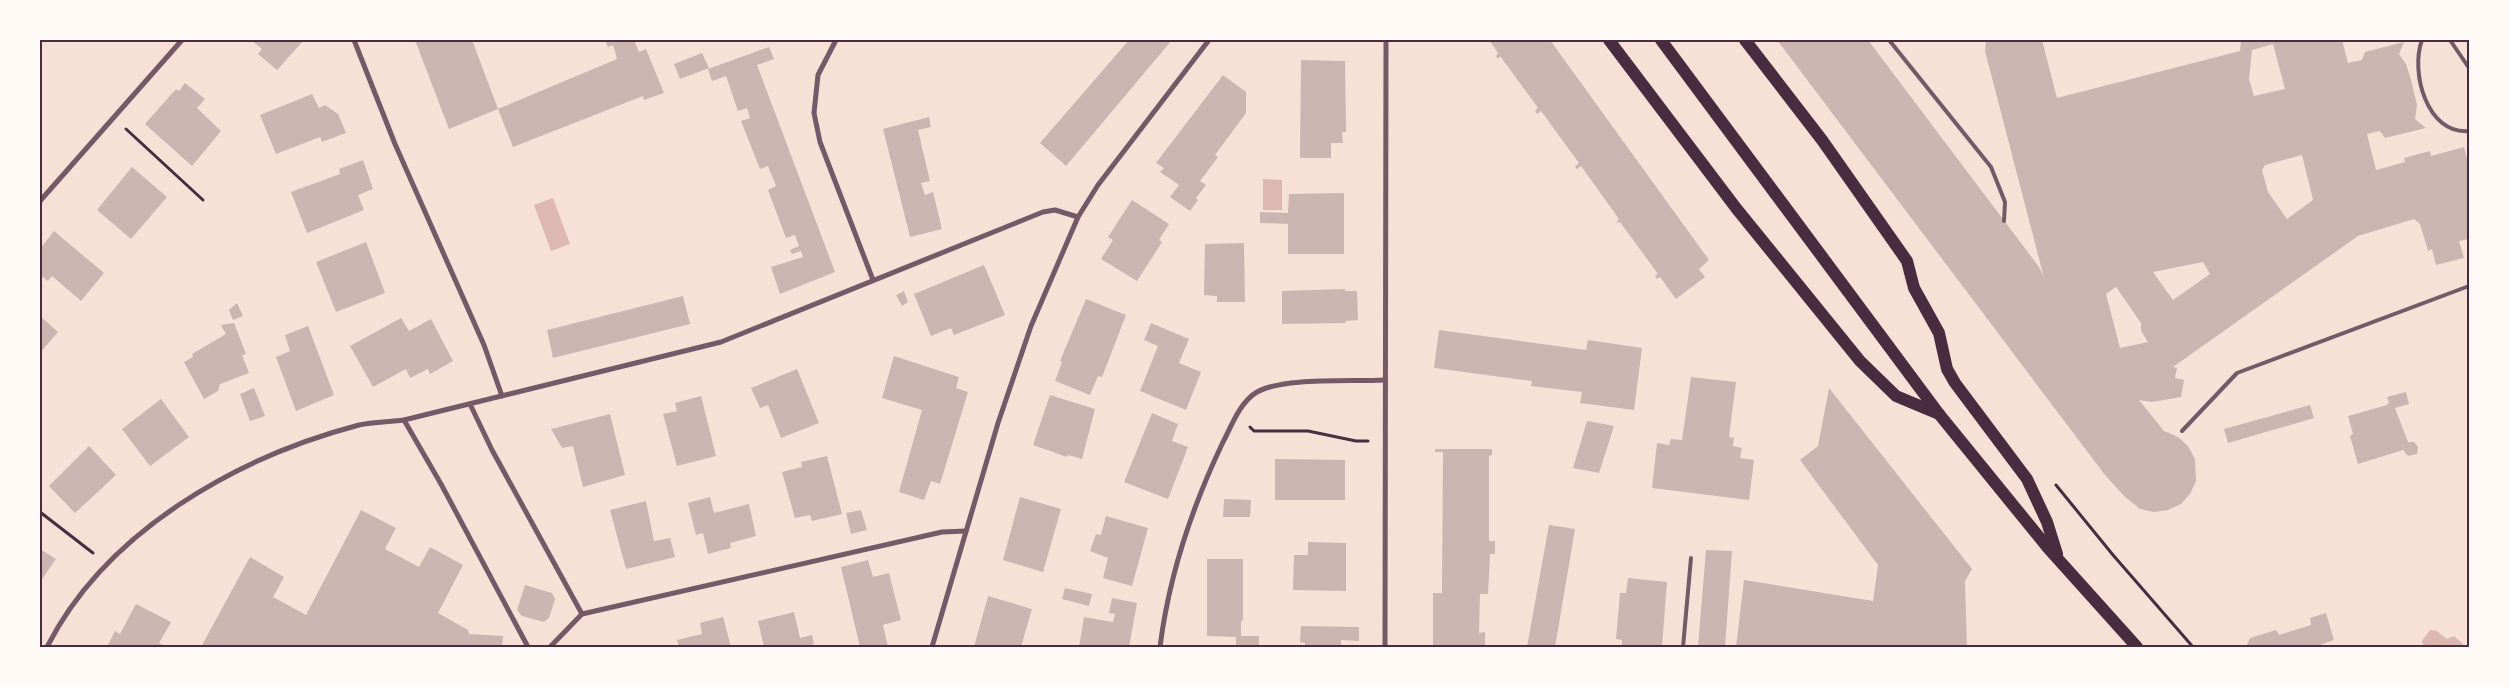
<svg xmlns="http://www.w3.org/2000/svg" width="2509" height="687" viewBox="0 0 2509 687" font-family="Manrope,sans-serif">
<rect width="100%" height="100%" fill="#f7e1d7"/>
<g fill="#dcb8b0">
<polygon points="1263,179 1282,180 1282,210 1263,210"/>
<polygon points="553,198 570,244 551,251 534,205"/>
<polygon points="2430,630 2437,631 2447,639 2454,636 2462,643 2463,647 2424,647 2422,641"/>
</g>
<g fill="#ccb4b1" fill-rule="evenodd">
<polygon points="251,40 304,40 277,70 258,54 262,49"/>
<polygon points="415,40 472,40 498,109 449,129"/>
<polygon points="605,40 634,40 639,52 646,49 664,93 644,100 643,96 513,147 498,109 617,59 613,45 608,47"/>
<polygon points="1129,40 1172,40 1066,166 1040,143"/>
<polygon points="1489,40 1550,40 1709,260 1699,269 1705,277 1676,299 1660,277 1656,279 1655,276 1658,274 1620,222 1616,223 1619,219 1614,212 1581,166 1577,169 1575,167 1579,163 1541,111 1537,114 1535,111 1538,108 1536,105 1500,56 1498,59 1496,56 1498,53"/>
<path d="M1777,40h91l171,227 5,11 -59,-227 1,-11h56l15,58 183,-47 1,-11h101l6,23 14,-3 3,-8 39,-10 -5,12 7,10 5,16 6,25 -2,14 11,9 -41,10 -5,-7 -13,3 9,36 29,-8 -1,-4 26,-7 1,5 33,-9 5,19v73l-10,2 5,17 -28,7 -4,-16 -4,2 -8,-27 -6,-5 -56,17 -185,131 4,1 -2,10 9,2 -3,17 -29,5 -13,-2 25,31 14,6 10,9 7,13 1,22 -6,13 -9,10 -13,6 -14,2 -14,-3 -16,-13 -19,-21zM2273,44l12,45 -31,7 -5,-17 3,-29zM2302,155l11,45 -26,19 -19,-27 -6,-22 3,-5zM2203,262l7,12 -37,26 -20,-28zM2116,287l25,36v8l7,11 -28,6 -14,-54z"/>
<polygon points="769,47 774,59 757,65 835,272 780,294 771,267 803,257 801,251 792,254 790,250 799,246 795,235 786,238 768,190 776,186 768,166 760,169 741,121 750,118 747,108 738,111 726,76 712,81 708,69"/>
<polygon points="702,53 709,68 680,79 674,64"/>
<polygon points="1301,60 1345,61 1346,132 1342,132 1343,143 1331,143 1331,158 1300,158"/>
<polygon points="1223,75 1246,92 1246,113 1215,155 1218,157 1200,181 1206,185 1196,198 1198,200 1190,211 1170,197 1179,185 1160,172 1164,168 1156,163"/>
<polygon points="185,83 205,99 197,108 221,131 192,166 145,124 176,89 179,91"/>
<polygon points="312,94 319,108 325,105 338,114 346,133 322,142 320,137 276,154 260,115"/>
<polygon points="929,117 931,127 918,130 930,181 921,183 925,195 933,192 942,229 910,237 883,129"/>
<polygon points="363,160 373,189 358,195 364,210 307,233 291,192 340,174 339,169"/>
<polygon points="132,167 167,197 131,239 97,210"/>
<polygon points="1344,193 1344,254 1288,254 1288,224 1260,223 1260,212 1288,213 1289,194"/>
<polygon points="1132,200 1169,224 1159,240 1162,242 1137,281 1101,259 1113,240 1108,237"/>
<polygon points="54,231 104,273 81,301 52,276 48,281 40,275 40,249"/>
<polygon points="366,242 385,293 336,312 316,262"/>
<polygon points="1244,243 1245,302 1217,302 1217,296 1204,295 1205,244"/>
<polygon points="984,265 1005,315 954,335 951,328 931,336 914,294"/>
<polygon points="1345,289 1345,291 1357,291 1358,320 1345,321 1346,323 1282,324 1282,291"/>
<polygon points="904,291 908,302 902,306 896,295"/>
<polygon points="683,296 690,324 553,358 547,330"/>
<polygon points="1086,299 1126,315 1102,377 1098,376 1090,395 1055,381 1062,362 1060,361"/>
<polygon points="237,303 243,316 233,320 229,310"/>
<polygon points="40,316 58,332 40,353"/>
<polygon points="401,318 409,331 431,319 453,361 430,374 428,369 410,378 406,369 373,387 350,346"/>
<polygon points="234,323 246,354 242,355 249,373 220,384 218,391 204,399 184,362 193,357 192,354 226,334 221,325"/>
<polygon points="1151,323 1189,339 1179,363 1201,372 1186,410 1140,391 1158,346 1144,340"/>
<polygon points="308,326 334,395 296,411 276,357 290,351 285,335"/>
<polygon points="1439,330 1586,350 1588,340 1642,348 1634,410 1580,403 1582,392 1531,386 1532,381 1434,368"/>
<polygon points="894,356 959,377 956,388 968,392 940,484 931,481 924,500 899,492 922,410 882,398"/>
<polygon points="797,369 819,423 781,438 768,405 760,408 751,388"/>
<polygon points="1691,377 1736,382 1729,437 1734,438 1733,446 1742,448 1740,458 1754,460 1749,500 1652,488 1657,443 1669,445 1671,439 1682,440"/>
<polygon points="254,388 265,416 250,421 240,394"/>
<polygon points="1829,388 1972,569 1965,581 1967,647 1736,647 1744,580 1873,601 1878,565 1800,460 1818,446"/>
<polygon points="2406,392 2409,404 2395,408 2408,442 2414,442 2418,447 2417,454 2408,456 2403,450 2358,464 2350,436 2353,434 2348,416 2387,405 2389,402 2387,397"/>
<polygon points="1050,395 1095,409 1082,459 1068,455 1067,457 1033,445"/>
<polygon points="701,396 716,456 677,466 663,414 677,411 675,403"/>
<polygon points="161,399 189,437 150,466 122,429"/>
<polygon points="2310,405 2314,418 2228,443 2224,429"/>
<polygon points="1152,413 1178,424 1172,441 1188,447 1168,499 1124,482"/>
<polygon points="610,414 625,475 583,487 573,446 562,448 551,429"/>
<polygon points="1587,421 1614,426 1599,473 1573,468"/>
<polygon points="89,446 116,475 75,513 49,486"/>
<polygon points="1435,449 1492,449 1492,455 1489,456 1489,541 1495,541 1495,554 1490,554 1488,594 1480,594 1479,633 1485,632 1485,647 1433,647 1433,593 1442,593 1443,452 1435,452"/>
<polygon points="827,456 842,514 812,521 810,515 795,518 782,472 802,467 801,462"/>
<polygon points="1275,459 1345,460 1345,500 1275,500"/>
<polygon points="710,497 714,513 749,504 756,536 730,543 731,548 708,554 703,533 696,535 688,503"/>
<polygon points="1020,497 1061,509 1043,572 1003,560"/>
<polygon points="1224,499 1251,500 1250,517 1223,517"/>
<polygon points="646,501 654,541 670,538 675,557 626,569 610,510"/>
<polygon points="361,510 396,528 385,549 419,567 430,547 463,565 438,613 468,630 469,634 503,636 502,647 201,647 250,557 284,577 273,597 306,615"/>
<polygon points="861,510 867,530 851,534 846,513"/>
<polygon points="1106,516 1148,528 1132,586 1103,578 1108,558 1090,551 1096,534 1101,535"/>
<polygon points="1549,525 1575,529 1555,647 1527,647"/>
<polygon points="1308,542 1346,543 1346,591 1293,590 1294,555 1308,555"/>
<polygon points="40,549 56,559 40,582"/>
<polygon points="1706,550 1732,551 1725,647 1698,647"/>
<polygon points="1207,559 1243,559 1243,620 1241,621 1241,636 1259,636 1259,647 1236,647 1236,637 1207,636"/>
<polygon points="868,560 873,577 889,573 901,620 883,625 888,647 860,647 841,567"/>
<polygon points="1628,578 1667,582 1662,647 1622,647 1622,640 1616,639 1620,593 1626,593"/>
<polygon points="525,585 552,593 555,599 549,618 544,622 522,616 517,610"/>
<polygon points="1065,588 1092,594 1089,606 1062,599"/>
<polygon points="988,596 1032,609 1021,647 974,647"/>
<polygon points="1112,598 1137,603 1129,647 1079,647 1084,617 1113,622 1115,614 1109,613"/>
<polygon points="136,604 171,622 159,643 167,647 107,647 115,631 120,634"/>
<polygon points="794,612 800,638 812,635 814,644 804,647 764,647 758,621"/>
<polygon points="2326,613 2334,640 2314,647 2246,647 2250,638 2276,630 2279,635 2311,625 2310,618"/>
<polygon points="723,617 731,647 679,647 677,640 702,634 700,623"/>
<polygon points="1301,626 1359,627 1359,641 1341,640 1341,647 1305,647 1305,643 1300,642"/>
</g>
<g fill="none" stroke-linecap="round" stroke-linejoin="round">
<g stroke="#4a2c40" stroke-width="3">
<polyline points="126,129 203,200"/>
<polyline points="1250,427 1254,431 1308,431 1356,441 1368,441"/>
<polyline points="2056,485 2113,555 2193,647"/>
<polyline points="40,512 93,553"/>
</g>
<g stroke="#755966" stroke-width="4">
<polyline points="1889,40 1991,167 2005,202 2004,221"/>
<path d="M2422,40c-12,32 5,95 47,91"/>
<polyline points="2450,40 2469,68"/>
<polyline points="2182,431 2237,373 2469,286"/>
<polyline points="1683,647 1691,558"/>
</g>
<g stroke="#755966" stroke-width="5">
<polyline points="354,40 395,144 484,345 502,396"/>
<polyline points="836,40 818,75 814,113 820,142 873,280"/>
<polyline points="40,201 182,40"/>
<polyline points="470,404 492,450 582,614"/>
<polyline points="404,420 441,484 528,647"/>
<path d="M47,647c59,-116 190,-190 312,-222 14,-3 30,-3 45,-5l317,-78 322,-130 12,-2 23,7"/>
<polyline points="550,647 582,614 942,532 966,531"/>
<polyline points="932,647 998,423 1031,326 1078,217 1098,185 1209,40"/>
<path d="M1160,647c9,-72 32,-140 63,-205 9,-17 17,-40 34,-50 26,-15 95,-10 127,-12"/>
<polyline points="1385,647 1386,40"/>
</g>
<g stroke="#4a2c40" stroke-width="12">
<polyline points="1609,40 1736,208 1860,361 1896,396 1939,414"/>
<polyline points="1661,40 1939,414 2048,548 2137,647"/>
<polyline points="1745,40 1822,140 1907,261 1914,288 1939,333 1947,369 1955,383 2027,479 2047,522 2057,554"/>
</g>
</g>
<rect width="2509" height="687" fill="none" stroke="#fffaf5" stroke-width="82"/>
<rect x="41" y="41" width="2427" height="605" fill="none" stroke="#4a2c40" stroke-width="2"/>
</svg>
